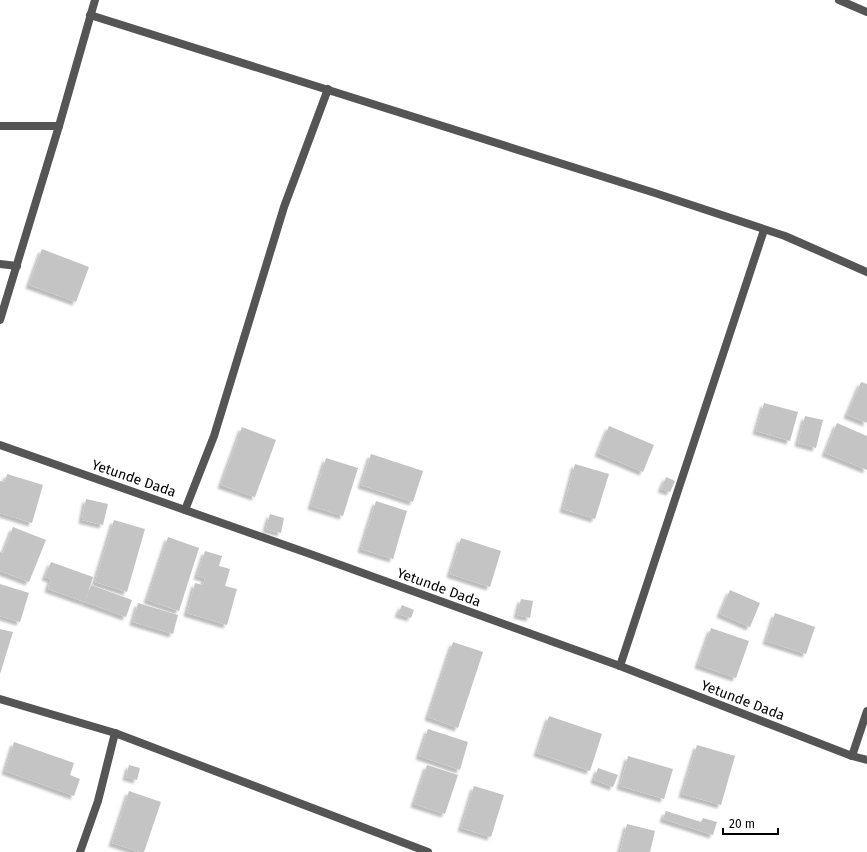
<svg xmlns="http://www.w3.org/2000/svg" width="867" height="852" viewBox="0 0 867 852" font-family="'Fira Sans',sans-serif">
<defs>
<filter id="shadow"><feDropShadow dx="-3.5" dy="3.5" stdDeviation="1" flood-color="#0004"/></filter>
</defs>
<rect width="100%" height="100%" fill="#fff"/>
<g fill="#c4c4c4" filter="url(#shadow)">
<polygon points="42,249 89,267 76,302 29,285"/>
<polygon points="861,382 867,384 867,423 847,415"/>
<polygon points="764,403 798,412 790,441 756,431"/>
<polygon points="805,416 823,420 816,448 798,443"/>
<polygon points="837,423 867,436 867,470 825,453"/>
<polygon points="609,426 654,445 643,472 598,453"/>
<polygon points="242,427 276,440 255,497 221,485"/>
<polygon points="371,454 423,471 413,502 361,485"/>
<polygon points="326,458 358,468 343,516 311,506"/>
<polygon points="575,464 609,474 595,519 563,509"/>
<polygon points="7,474 43,485 32,523 0,513 0,481 5,482"/>
<polygon points="666,477 675,481 670,492 661,489"/>
<polygon points="86,499 108,504 103,525 82,520"/>
<polygon points="376,501 407,511 393,559 361,549"/>
<polygon points="270,514 284,518 281,533 266,529"/>
<polygon points="114,520 145,529 127,592 95,582"/>
<polygon points="13,527 46,540 29,582 0,571 0,552 3,553"/>
<polygon points="168,537 199,548 179,611 147,600"/>
<polygon points="461,538 501,551 490,587 450,574"/>
<polygon points="205,551 222,556 219,566 230,569 225,586 237,589 227,625 187,613 195,583 203,585 205,578 197,576"/>
<polygon points="51,562 93,577 85,602 48,589 51,579 45,577"/>
<polygon points="0,584 29,593 20,622 0,616"/>
<polygon points="91,585 132,600 126,617 85,602"/>
<polygon points="730,590 760,603 750,627 720,614"/>
<polygon points="521,599 533,601 530,618 517,615"/>
<polygon points="138,603 178,615 173,634 133,622"/>
<polygon points="402,605 414,610 411,618 398,614"/>
<polygon points="775,613 815,627 806,654 766,641"/>
<polygon points="711,628 749,641 736,678 698,665"/>
<polygon points="0,629 13,632 0,674"/>
<polygon points="453,642 483,652 458,728 428,717"/>
<polygon points="549,716 602,734 590,771 537,753"/>
<polygon points="428,729 468,742 460,770 419,756"/>
<polygon points="14,742 74,763 70,775 80,779 74,796 5,771"/>
<polygon points="697,745 735,756 721,805 682,794"/>
<polygon points="628,756 673,769 664,799 620,786"/>
<polygon points="129,765 140,768 137,780 126,777"/>
<polygon points="427,765 458,775 445,814 414,804"/>
<polygon points="598,768 618,775 613,787 594,780"/>
<polygon points="474,786 504,795 491,837 461,828"/>
<polygon points="129,791 161,802 144,852 140,852 112,843"/>
<polygon points="666,811 701,822 703,818 717,822 713,835 663,819"/>
<polygon points="627,824 655,831 650,852 620,852"/>
</g>
<g fill="none" stroke-linecap="round" stroke-linejoin="round">
<g stroke="#555" stroke-width="8">
<polyline points="839,0 867,12"/>
<polyline points="90,15 655,193 785,236 867,272"/>
<polyline points="0,126 59,126"/>
<polyline points="0,264 17,266"/>
<polyline points="0,320 59,126 95,0"/>
<polyline points="0,445 313,555 620,666 852,756 867,760"/>
<polyline points="185,510 214,436 284,207 328,89"/>
<polyline points="620,666 764,230"/>
<polyline points="0,699 115,733 428,852"/>
<polyline points="852,756 867,711"/>
<polyline points="80,852 98,801 115,733"/>
</g>
</g>
<g text-anchor="middle" stroke-width="3.5" stroke-linejoin="round" paint-order="stroke">
<g font-size="14" fill="#000" stroke="#fff">
<text transform="translate(134 478) rotate(19)" y="5">Yetunde Dada</text>
<text transform="translate(439 587) rotate(20)" y="5">Yetunde Dada</text>
<text transform="translate(743 700) rotate(21)" y="5">Yetunde Dada</text>
</g>
</g>
<path d="M723 828v6h55v-6" fill="none" stroke="#000000" stroke-width="2"/>
<text x="729" y="828" font-size="12" fill="#000000" stroke="#ffffff" stroke-width="3" paint-order="stroke">20 m</text>
</svg>
